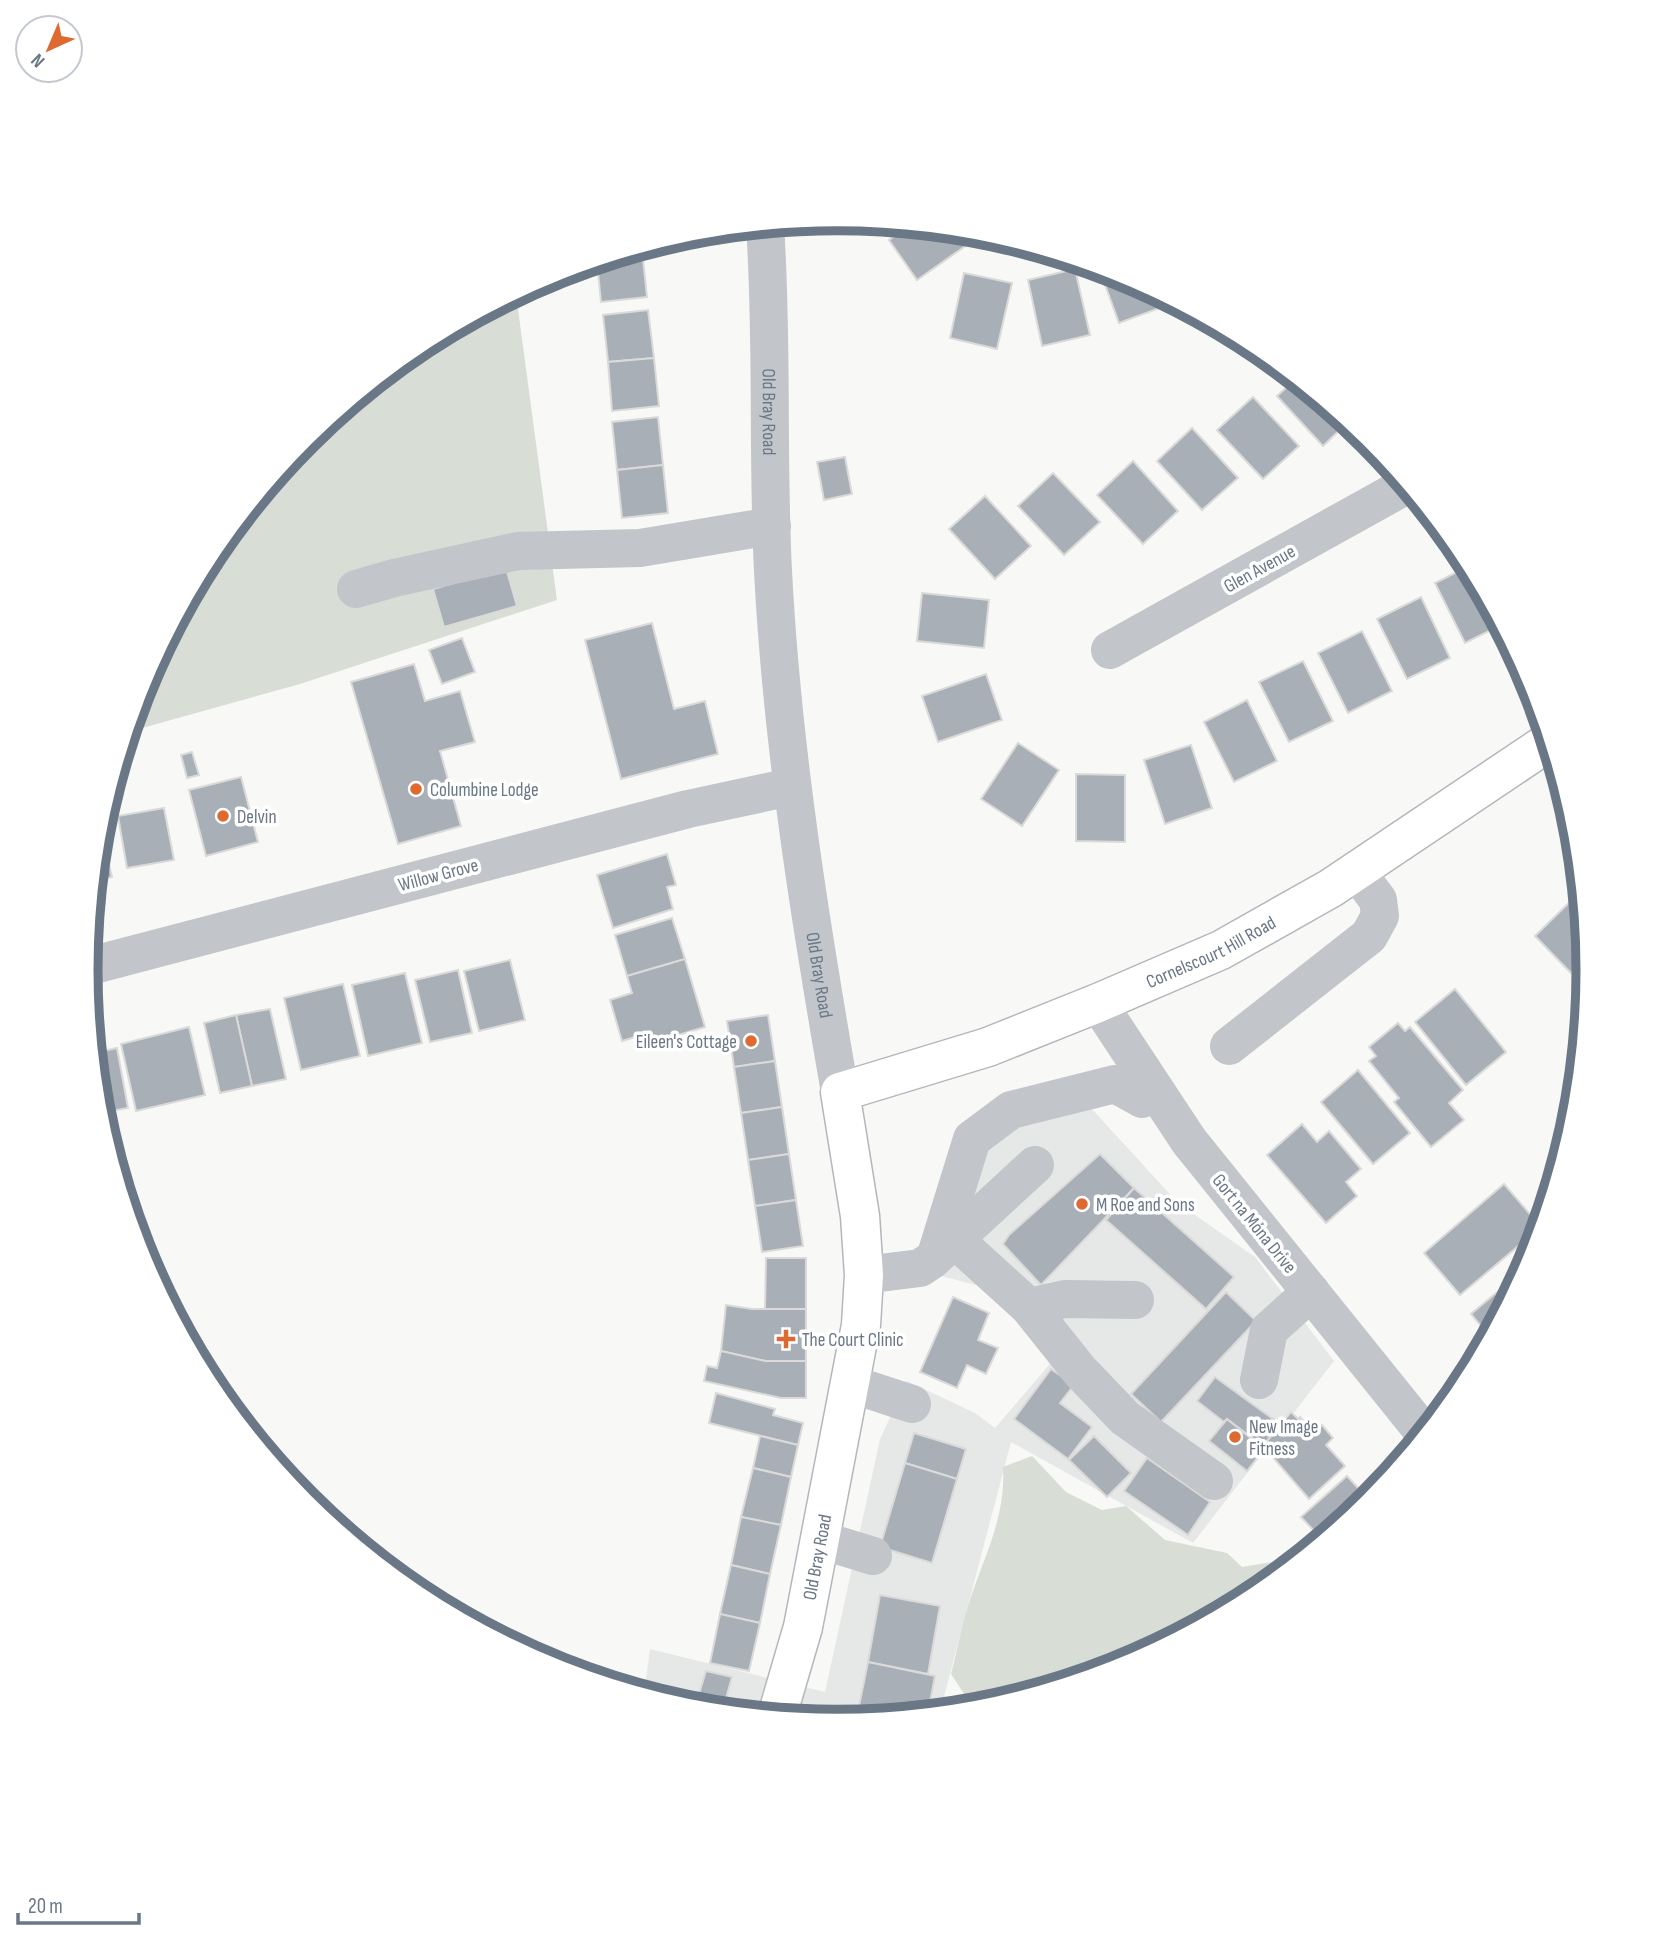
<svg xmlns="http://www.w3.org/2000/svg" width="1675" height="1941" viewBox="0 0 1675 1941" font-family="'Sofia Sans Condensed',sans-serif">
<rect width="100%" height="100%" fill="#f8f9f6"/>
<polygon fill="#e6e8e7" points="1081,1097 1178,1203 1255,1257 1334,1361 1193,1543 1011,1442 940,1712 837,1722 690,1708 644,1694 650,1649 825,1692 880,1439 907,1381 975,1413 995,1428 1055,1358 997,1291 938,1275 982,1144"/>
<g fill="#d8ddd6">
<polygon points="516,294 557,600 300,684 128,732 143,682 213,553 306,439 420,345"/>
<path d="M1032,1456l34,36 36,18 24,-4 39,34 62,13 15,14 60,-10 -47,39 -130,69 -141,43 -10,1 -23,-35c6,-22 10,-46 17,-68 15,-48 38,-87 35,-139z"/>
</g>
<g fill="#a8afb6" stroke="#dadad9" stroke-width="2">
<polygon points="909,226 965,231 971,242 917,280 889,240"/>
<polygon points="642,249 647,297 601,302 597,262"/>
<polygon points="1099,268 1126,276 1161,295 1165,306 1119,323"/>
<polygon points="1075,269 1090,335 1042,346 1028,280"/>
<polygon points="964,273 1012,283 997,349 950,338"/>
<polygon points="648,310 654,358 608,362 603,315"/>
<polygon points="654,358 659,406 612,411 608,362"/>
<polygon points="1296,379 1348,422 1323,446 1277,396"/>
<polygon points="1253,397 1299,446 1263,479 1217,430"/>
<polygon points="658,417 663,465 617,470 612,422"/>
<polygon points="1192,428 1238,478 1202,510 1157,461"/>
<polygon points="845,457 852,494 824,500 817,462"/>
<polygon points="1133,461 1178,511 1143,544 1097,495"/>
<polygon points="663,465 668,513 622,518 617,470"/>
<polygon points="1053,473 1100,522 1064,555 1018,506"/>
<polygon points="985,496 1031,546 995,579 949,529"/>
<polygon points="1469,566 1501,625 1465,643 1435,583"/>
<polygon points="506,568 517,606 444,627 433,589"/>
<polygon points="922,593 989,600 984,648 917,641"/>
<polygon points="1421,597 1450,658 1407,679 1377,619"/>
<polygon points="652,623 674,709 705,701 718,754 621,779 585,640"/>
<polygon points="1362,631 1392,691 1348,713 1318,653"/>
<polygon points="462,638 475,672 442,684 429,650"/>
<polygon points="1303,661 1333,721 1289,742 1259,682"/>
<polygon points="414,664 425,701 460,691 475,742 440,751 461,826 398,844 351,682"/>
<polygon points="986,674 1002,720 938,742 922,696"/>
<polygon points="1247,700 1277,761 1234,782 1204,722"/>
<polygon points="1018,743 1059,770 1022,826 981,799"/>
<polygon points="1191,745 1212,808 1165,824 1144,760"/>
<polygon points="192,752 199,775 187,778 181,755"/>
<polygon points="1076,774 1125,775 1125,842 1076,841"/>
<polygon points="241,777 258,842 206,856 189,790"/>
<polygon points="164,808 174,860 127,868 118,816"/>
<polygon points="100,826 112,877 95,881"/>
<polygon points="667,854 676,885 667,887 673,909 613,928 597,875"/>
<polygon points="1581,891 1588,957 1571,973 1535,936"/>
<polygon points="672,918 685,959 627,976 615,935"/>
<polygon points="685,959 705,1027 648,1044 645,1034 622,1041 610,1000 632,993 627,976"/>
<polygon points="510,960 525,1020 479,1031 464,971"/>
<polygon points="458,970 472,1033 430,1042 415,980"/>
<polygon points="405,973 422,1043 368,1056 352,985"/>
<polygon points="343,984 360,1056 301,1070 284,998"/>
<polygon points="1455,989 1506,1052 1466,1085 1415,1022"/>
<polygon points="270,1009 286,1079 252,1086 236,1015"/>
<polygon points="236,1015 252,1086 220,1093 204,1023"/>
<polygon points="768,1015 775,1061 734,1067 727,1021"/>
<polygon points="1398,1023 1405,1031 1410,1027 1463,1090 1449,1103 1464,1120 1431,1147 1394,1102 1399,1098 1369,1061 1376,1056 1369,1047"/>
<polygon points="189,1027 205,1095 136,1111 121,1044"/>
<polygon points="117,1048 128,1108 100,1113 94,1053"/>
<polygon points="775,1061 782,1107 741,1113 734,1067"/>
<polygon points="1358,1070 1410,1133 1373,1164 1321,1102"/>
<polygon points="782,1107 789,1154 748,1160 741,1113"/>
<polygon points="1302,1124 1317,1142 1329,1131 1361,1169 1346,1182 1357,1196 1326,1223 1267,1155"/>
<polygon points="789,1154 796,1200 755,1206 748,1160"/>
<polygon points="1100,1154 1134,1188 1041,1285 1003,1244 1009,1235"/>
<polygon points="1504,1184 1541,1227 1460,1295 1424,1253"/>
<polygon points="1134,1188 1234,1277 1206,1309 1106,1220"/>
<polygon points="796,1200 803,1246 762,1252 755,1206"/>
<polygon points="766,1258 806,1258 806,1309 765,1309"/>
<polygon points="1527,1267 1490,1337 1471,1314"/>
<polygon points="1226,1292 1256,1321 1161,1422 1131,1394"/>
<polygon points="953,1297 989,1313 978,1340 998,1348 986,1374 967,1365 957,1388 920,1372"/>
<polygon points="726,1305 752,1309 806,1309 806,1361 765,1361 721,1351"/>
<polygon points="721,1351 765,1361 806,1361 806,1398 781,1398 704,1381 707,1366 717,1368"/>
<polygon points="1051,1369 1074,1385 1060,1403 1092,1427 1068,1459 1014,1419"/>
<polygon points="1215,1377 1280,1424 1263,1446 1227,1419 1224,1422 1197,1401"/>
<polygon points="716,1393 775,1409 773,1415 803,1423 798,1445 709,1423"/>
<polygon points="1291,1412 1298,1419 1300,1417 1314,1432 1322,1425 1333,1438 1326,1445 1345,1466 1309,1499 1263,1446"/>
<polygon points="1227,1419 1264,1449 1247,1471 1209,1441"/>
<polygon points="914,1433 966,1449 957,1479 905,1463"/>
<polygon points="760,1436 798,1445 791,1477 753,1468"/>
<polygon points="1094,1436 1131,1473 1107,1497 1069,1460"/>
<polygon points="1147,1458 1210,1502 1188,1535 1124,1491"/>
<polygon points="905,1463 957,1479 932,1563 880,1547"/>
<polygon points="753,1468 791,1477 781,1525 741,1517"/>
<polygon points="1347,1476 1370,1501 1318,1544 1312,1538 1317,1534 1301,1517"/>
<polygon points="741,1517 781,1525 770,1574 731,1565"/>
<polygon points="731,1565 770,1574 760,1623 720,1614"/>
<polygon points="880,1595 940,1606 928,1674 868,1662"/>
<polygon points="720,1614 760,1623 749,1671 710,1663"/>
<polygon points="868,1662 935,1676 928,1713 881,1718 857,1716"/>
<polygon points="706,1671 732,1677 725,1702 699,1694"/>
<polygon points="699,1694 725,1702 722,1711 695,1708"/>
<polygon points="857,1716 881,1718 857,1720"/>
</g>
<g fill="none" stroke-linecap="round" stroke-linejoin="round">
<defs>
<g id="major">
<path id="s2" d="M777,1716l26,-89 58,-302 3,-50 -4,-59 -20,-124 148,-45 110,-44 123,-53 110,-62 219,-147"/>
</g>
</defs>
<use href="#major" stroke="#b3b7bc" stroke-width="41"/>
<g stroke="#c2c5c9" stroke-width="38">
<path id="s1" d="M765,226c8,115 2,230 8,345 9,175 37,349 67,521"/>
<polyline points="356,589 394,578 518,551 640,548 772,526"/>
<polyline points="1110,650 1407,485"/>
<polyline points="86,967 688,809 791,787"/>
<polyline points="1098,1003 1189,1141 1425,1434"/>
<polyline points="1229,1046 1369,936 1380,916 1378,900 1356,871"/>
<polyline points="954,1239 1029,1307 1080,1371 1125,1418 1214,1481"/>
<polyline points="936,1255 972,1139 1011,1110 1115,1084 1142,1099"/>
<polyline points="864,1275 920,1268 932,1260 1035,1165"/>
<polyline points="1029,1307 1065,1299 1135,1300"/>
<polyline points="1259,1380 1269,1330 1311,1292"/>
<polyline points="851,1384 912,1404"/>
<polyline points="821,1540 873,1556"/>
</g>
<use href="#major" stroke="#fff" stroke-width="38"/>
</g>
<g fill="#de6931" stroke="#fff" stroke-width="2.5">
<circle cx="416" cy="789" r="7"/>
<circle cx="223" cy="816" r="7"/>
<circle cx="751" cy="1041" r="7"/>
<circle cx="1082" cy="1204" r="7"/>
<path d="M782.5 1328.5h7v7h7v7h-7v7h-7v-7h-7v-7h7z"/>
<circle cx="1235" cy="1437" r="7"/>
</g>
<g text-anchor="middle" stroke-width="7" stroke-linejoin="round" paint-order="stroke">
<g font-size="19" fill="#697786" stroke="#fff">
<text dy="7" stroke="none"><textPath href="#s1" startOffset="186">Old Bray Road</textPath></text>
<text transform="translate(1259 568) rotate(-29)" y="7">Glen Avenue</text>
<text transform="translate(438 874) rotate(-15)" y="7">Willow Grove</text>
<text dy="7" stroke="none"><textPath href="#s2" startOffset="1032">Cornelscourt Hill Road</textPath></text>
<text dy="7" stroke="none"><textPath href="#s1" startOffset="752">Old Bray Road</textPath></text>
<text transform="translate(1255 1223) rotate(51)" y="7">Gort na Móna Drive</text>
<text dy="7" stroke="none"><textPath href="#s2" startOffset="164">Old Bray Road</textPath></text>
</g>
<g font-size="19" fill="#697786" stroke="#fff" text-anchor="start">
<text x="430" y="796">Columbine Lodge</text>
<text x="237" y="823">Delvin</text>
<text x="737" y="1048" text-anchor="end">Eileen's Cottage</text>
<text x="1096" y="1211">M Roe and Sons</text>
<text x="802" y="1346">The Court Clinic</text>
<text x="1249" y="1433">New Image<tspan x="1249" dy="22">Fitness</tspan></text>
</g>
</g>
<path d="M0 0H1675V1941H0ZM98 970a739 739 0 1 1 1478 0a739 739 0 1 1-1478 0Z" fill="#fff" fill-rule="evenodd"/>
<path fill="none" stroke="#697786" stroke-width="9" d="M98 970a739 739 0 1 1 1478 0a739 739 0 1 1-1478 0Z"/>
<g transform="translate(49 49) rotate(224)"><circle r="33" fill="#ffffff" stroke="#c3c9cf" stroke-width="2"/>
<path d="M0-5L12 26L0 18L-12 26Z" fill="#de6931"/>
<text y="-10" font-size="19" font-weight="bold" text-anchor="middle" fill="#697786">N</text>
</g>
<path d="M18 1913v10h121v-10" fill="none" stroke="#697786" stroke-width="3.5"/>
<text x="28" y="1913" font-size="21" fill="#697786" stroke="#ffffff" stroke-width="5" paint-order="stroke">20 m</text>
</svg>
